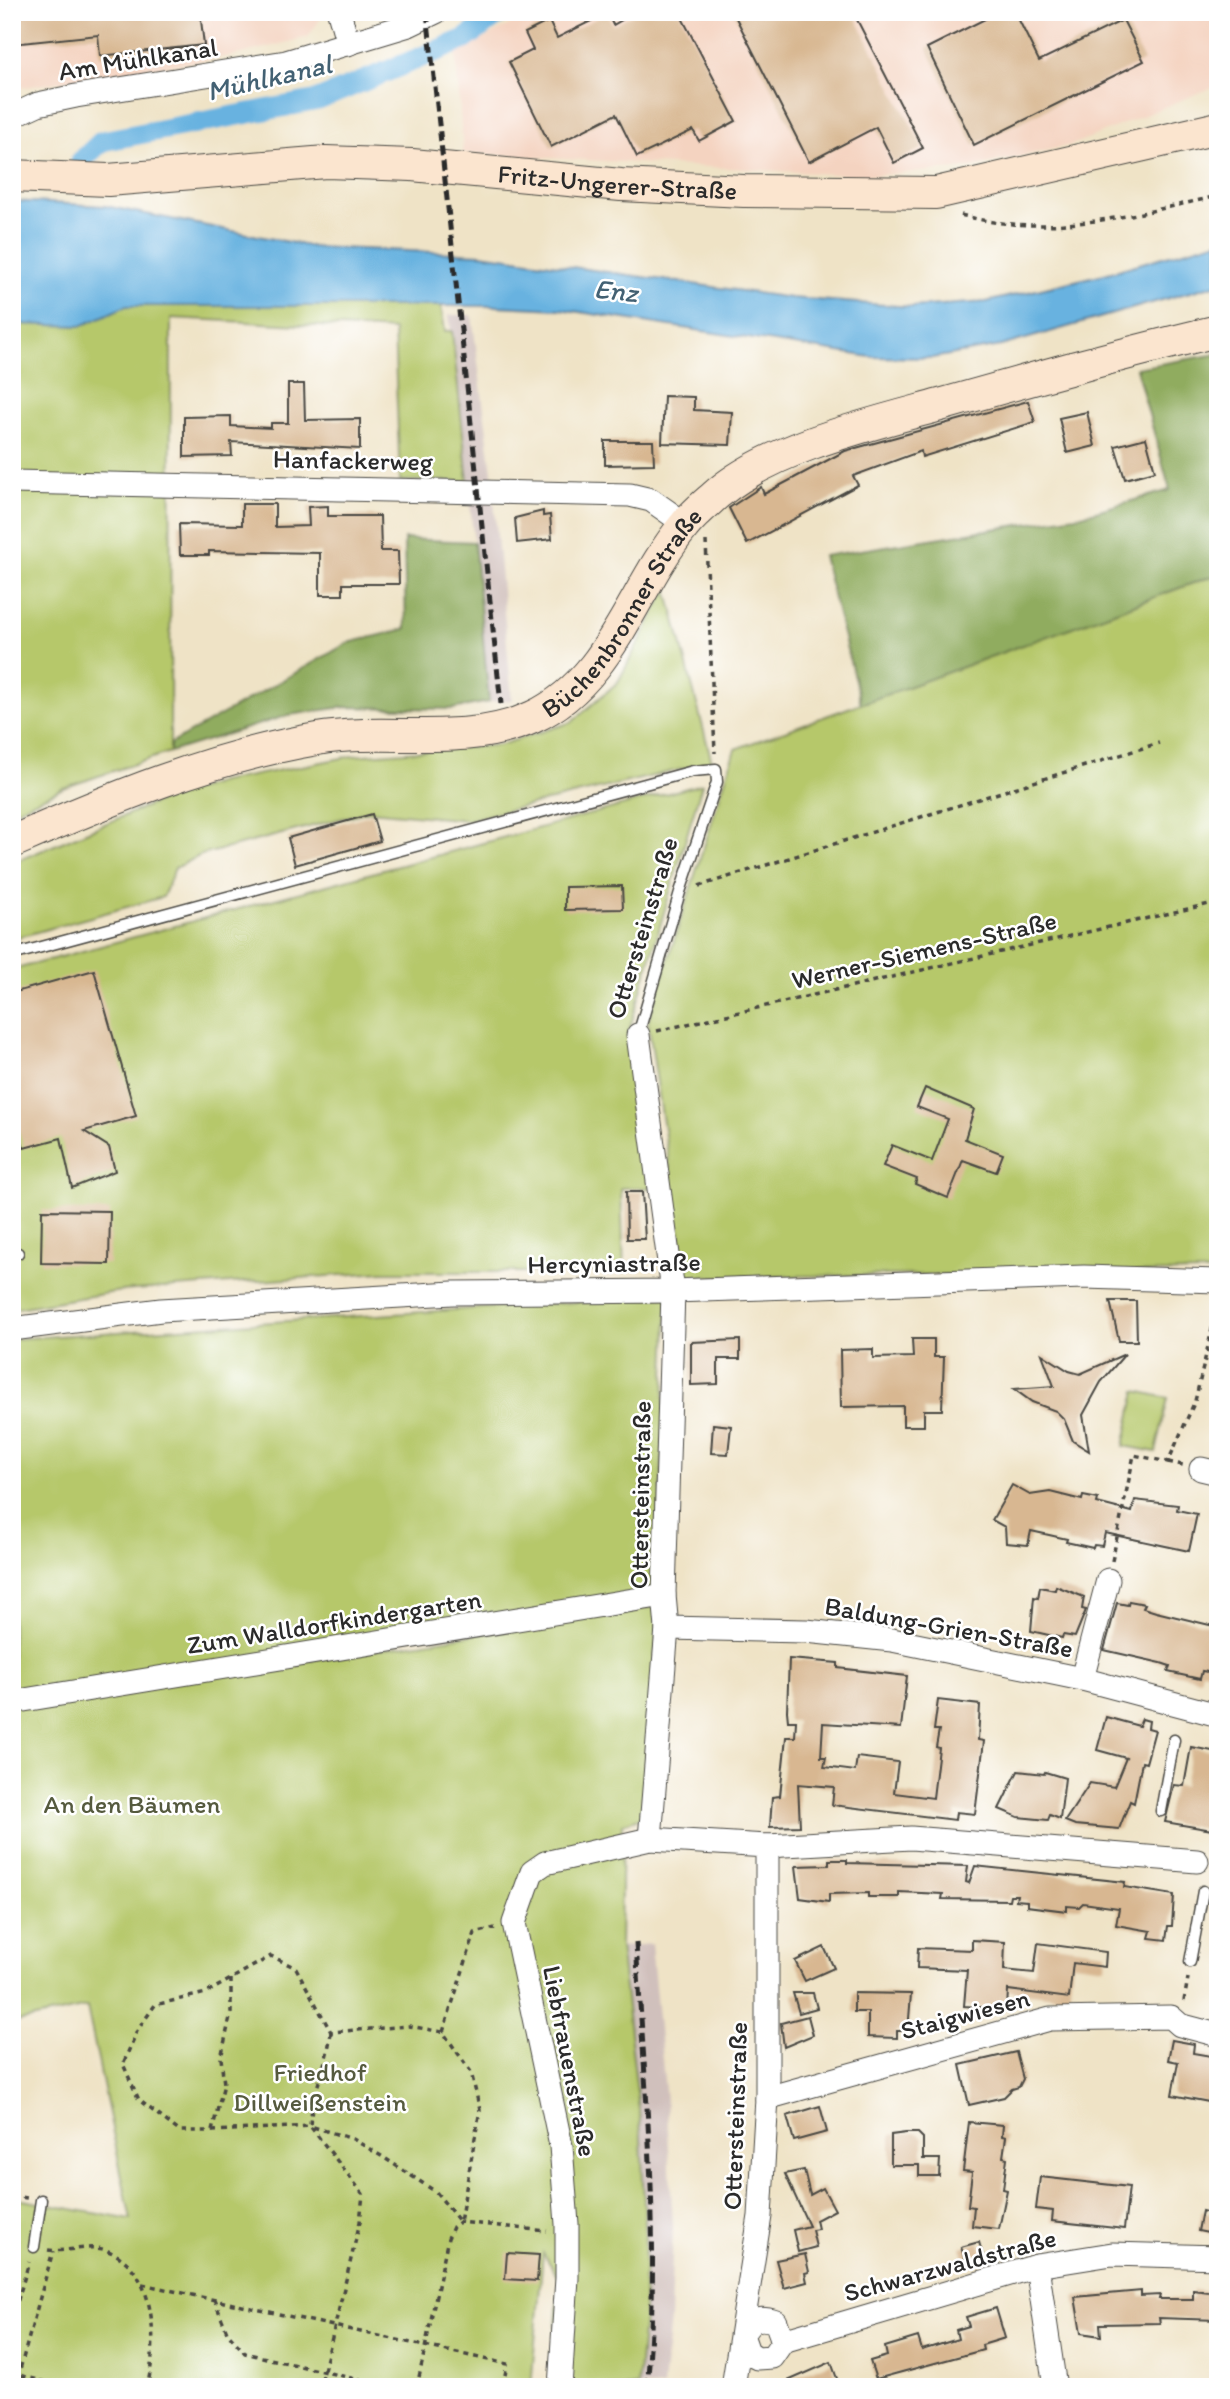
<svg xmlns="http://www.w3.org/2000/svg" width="1230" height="2399" viewBox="0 0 1230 2399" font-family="Itim,sans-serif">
<rect width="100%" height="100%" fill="#fff"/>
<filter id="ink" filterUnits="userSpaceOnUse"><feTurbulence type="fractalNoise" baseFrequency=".0143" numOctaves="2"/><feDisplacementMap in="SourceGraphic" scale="14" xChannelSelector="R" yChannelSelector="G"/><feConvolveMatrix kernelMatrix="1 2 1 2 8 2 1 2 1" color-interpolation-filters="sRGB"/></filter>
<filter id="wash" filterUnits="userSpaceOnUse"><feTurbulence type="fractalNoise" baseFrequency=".00686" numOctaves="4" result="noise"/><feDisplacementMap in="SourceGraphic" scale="28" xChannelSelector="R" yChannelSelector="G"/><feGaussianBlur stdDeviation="1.57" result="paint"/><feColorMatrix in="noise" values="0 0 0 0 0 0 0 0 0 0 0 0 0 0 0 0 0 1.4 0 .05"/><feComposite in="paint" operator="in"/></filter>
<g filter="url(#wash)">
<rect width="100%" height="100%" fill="#efe3c6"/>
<g fill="#f4d3c0">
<polygon points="12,12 325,12 308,37 233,56 19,88 12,93"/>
<polygon points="532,12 1218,12 1218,85 1072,145 967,168 867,176 463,153 456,54"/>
</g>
<g fill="#d0c0bc">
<polygon points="449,315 472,315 493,481 468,481"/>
<polygon points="470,502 494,502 512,700 489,702"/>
<polygon points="651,1944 667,2111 673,2226 670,2319 663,2387 638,2387 644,2317 645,2224 640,2118 620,1947"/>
</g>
<g fill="#b6c86b" stroke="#707a4b" stroke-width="2">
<polygon points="125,306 441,306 445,331 452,331 468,481 400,481 394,330 171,318 170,752 63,788 12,812 12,322 81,326"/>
<polygon points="1218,574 1218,1272 686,1277 648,1022 735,749"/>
<polygon points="667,589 712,762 467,820 370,811 201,855 175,868 163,897 12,939 12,863 157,802 221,782 352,756 500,745 572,722 618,682"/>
<polygon points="702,784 629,1031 650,1188 621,1188 624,1272 382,1272 121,1291 12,1309 12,970"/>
<polygon points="668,1296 657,1593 12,1699 12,1339"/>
<polygon points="1136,1391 1168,1398 1156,1452 1124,1446"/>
<polygon points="659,1606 642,1817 622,1824 620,1947 640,2118 645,2224 644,2317 638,2387 552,2387 559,2278 543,2253 531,2387 12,2387 12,2198 131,2220 87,2007 12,2023 12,1706"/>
</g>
<g fill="#90ac5f" stroke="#5e6c45" stroke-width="2">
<polygon points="1218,354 1218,574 861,704 823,556 1082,515 1170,490 1136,368"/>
<polygon points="404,539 474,542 489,702 452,709 344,707 289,715 170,752 170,744 348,643 406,629"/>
</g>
<polygon fill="#67b2e0" stroke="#496e86" stroke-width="2" points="12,201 105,206 314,247 481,254 791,298 911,307 986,302 1104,274 1218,241 1218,284 1001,346 932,358 871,357 560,309 496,306 126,306 81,326 12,324"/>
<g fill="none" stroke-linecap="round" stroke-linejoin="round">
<polyline stroke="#67b2e0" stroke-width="21" points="81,161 102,141 318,100 465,39 502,12"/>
</g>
<g id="blocks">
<g fill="#d8b791">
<polygon points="12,12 200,12 204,45 100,56 98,35 12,44"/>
<polygon points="636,12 679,12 736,121 699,141 693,130 637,157 616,114 551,147 509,62 533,50 525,33 549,21 557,38 607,13 613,25"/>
<polygon points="733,12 853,12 923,148 894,163 876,127 809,162"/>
<polygon points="999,12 1015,12 1039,61 1123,20 1144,61 974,145 927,48"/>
<polygon points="288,384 304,384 305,420 360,419 360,449 231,442 232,456 184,457 184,417 231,416 231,426 271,428 271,423 288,423"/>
<polygon points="664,396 694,397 694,410 732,412 730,445 662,443"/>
<polygon points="1028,401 1035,422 922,457 921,451 853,476 858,485 747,544 729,508 761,487 764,494 845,451"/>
<polygon points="1087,412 1095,446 1067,453 1059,418"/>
<polygon points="1146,438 1155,471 1125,479 1115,446"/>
<polygon points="605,441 653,441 654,464 605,465"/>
<polygon points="242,504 275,504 275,527 309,526 308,507 328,506 328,516 380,516 381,551 398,551 399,584 343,584 343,595 320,595 320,553 209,551 209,555 180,555 179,524 242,525"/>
<polygon points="543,511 543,516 550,515 552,539 517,543 515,518"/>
<polygon points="372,814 380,841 295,865 288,838"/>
<polygon points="622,886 623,909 565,910 565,887"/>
<polygon points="94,970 136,1116 84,1131 109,1147 115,1171 72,1188 61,1138 24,1148 12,1108 12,993"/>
<polygon points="925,1088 974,1109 965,1139 1003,1154 996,1172 963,1160 948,1198 915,1184 917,1179 883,1166 892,1145 932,1161 948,1119 917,1107"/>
<polygon points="626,1192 642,1192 645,1239 627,1239"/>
<polygon points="42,1210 110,1211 109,1264 41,1263"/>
<polygon points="1110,1301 1136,1301 1137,1341 1119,1341"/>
<polygon points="912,1339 934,1339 934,1357 944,1357 942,1410 924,1410 924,1426 903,1426 903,1406 841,1407 840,1350 873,1349 873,1358 913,1357"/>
<polygon points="740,1340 740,1359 718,1359 718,1384 691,1385 691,1342"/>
<polygon points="1042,1354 1069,1371 1080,1374 1125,1354 1101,1382 1083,1415 1089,1451 1073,1441 1064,1419 1056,1411 1032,1402 1014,1389 1054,1386"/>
<polygon points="713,1424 731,1426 728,1454 711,1453"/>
<polygon points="1012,1485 1030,1495 1050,1492 1082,1500 1083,1496 1098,1499 1097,1503 1132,1512 1135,1500 1178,1505 1177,1510 1197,1514 1189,1551 1105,1533 1102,1546 1094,1545 1093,1548 1066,1542 1067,1539 1031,1531 1028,1545 1006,1543 1005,1527 992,1520"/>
<polygon points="1056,1586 1084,1597 1082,1609 1086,1610 1075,1637 1063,1635 1062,1638 1031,1631 1034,1597 1038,1598 1040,1587 1055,1590"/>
<polygon points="1129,1601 1145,1604 1143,1608 1156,1612 1218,1627 1218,1674 1202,1671 1200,1679 1168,1672 1170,1666 1161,1663 1104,1650 1117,1603 1128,1605"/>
<polygon points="789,1659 838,1663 838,1668 907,1676 901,1728 823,1723 821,1757 826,1757 824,1767 855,1771 857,1757 898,1762 894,1793 933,1798 939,1748 936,1747 939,1730 934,1730 938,1700 980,1705 978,1740 984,1741 975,1814 956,1812 955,1820 832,1805 834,1787 798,1784 800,1826 770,1827 772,1797 780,1796 786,1737 795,1737 796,1721 788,1721 787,1711"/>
<polygon points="1106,1717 1139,1726 1142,1719 1149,1721 1148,1728 1155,1730 1146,1763 1142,1762 1134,1803 1130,1801 1119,1829 1075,1825 1065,1821 1090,1783 1114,1787 1126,1758 1097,1750"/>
<polygon points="1191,1747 1218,1752 1218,1831 1165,1822 1174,1785 1184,1786"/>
<polygon points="1018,1771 1044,1774 1045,1772 1065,1778 1060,1819 1050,1815 1048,1820 1018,1817 999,1809"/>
<polygon points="829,1860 847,1860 847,1863 968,1866 966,1882 969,1883 975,1866 1125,1882 1124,1887 1174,1895 1172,1926 1168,1926 1166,1940 1149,1938 1151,1931 1116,1925 1119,1908 1083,1903 1079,1907 1067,1906 1067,1911 1027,1906 1027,1901 1016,1900 1017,1895 1010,1895 1009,1900 942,1899 943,1894 899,1892 899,1897 868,1897 868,1893 829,1894 829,1902 800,1898 796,1866 829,1865"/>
<polygon points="972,1940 1005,1942 1004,1970 1034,1973 1038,1943 1106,1952 1105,1967 1073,1963 1069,1998 1008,1990 1007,2009 964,2006 967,1970 917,1968 918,1948 972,1950"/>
<polygon points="824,1947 834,1968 805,1981 795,1961"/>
<polygon points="793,1993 813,1993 817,2008 799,2013"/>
<polygon points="854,1993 911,1994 908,2031 897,2031 897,2038 868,2037 868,2012 854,2012"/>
<polygon points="808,2016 813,2035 784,2047 781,2023"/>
<polygon points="1172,2040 1194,2044 1193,2053 1217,2057 1209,2102 1172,2095 1178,2062 1168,2060"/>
<polygon points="1016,2052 1023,2079 1019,2087 1012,2089 1004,2097 969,2105 960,2065"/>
<polygon points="820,2106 827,2132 794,2141 787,2116"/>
<polygon points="969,2122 1003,2125 1002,2136 1006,2137 1003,2157 1007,2158 1003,2189 1007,2190 999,2229 972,2226 974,2207 968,2206 972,2172 963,2171"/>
<polygon points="906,2133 918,2133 923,2138 923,2159 940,2159 939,2176 919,2176 919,2165 891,2165 891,2135"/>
<polygon points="804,2170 810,2195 823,2188 835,2210 816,2220 818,2229 812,2230 816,2247 798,2252 793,2230 809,2226 785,2174"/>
<polygon points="1040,2177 1129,2187 1124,2229 1052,2221 1053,2211 1036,2209"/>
<polygon points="1202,2211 1218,2215 1218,2235 1198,2231"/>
<polygon points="979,2242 984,2259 967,2265 961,2247"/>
<polygon points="507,2253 539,2255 537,2281 505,2279"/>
<polygon points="805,2254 809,2272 805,2273 807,2282 784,2288 776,2260"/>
<polygon points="1193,2290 1218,2293 1218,2320 1159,2318 1160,2323 1100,2324 1101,2336 1081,2333 1075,2297 1141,2291 1141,2296 1160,2295 1159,2299 1193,2299"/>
<polygon points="996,2308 1005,2338 982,2345 983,2350 876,2379 870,2361 887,2356 885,2347 918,2337 922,2350 958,2339 956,2330 969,2326 966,2317"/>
<polygon points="831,2362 840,2387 774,2387"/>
</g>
</g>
</g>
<g filter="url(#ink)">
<use href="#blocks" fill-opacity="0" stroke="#484742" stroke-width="2"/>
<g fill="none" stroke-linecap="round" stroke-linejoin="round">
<defs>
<g id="lane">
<polyline points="12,955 693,771 716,769 717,782 680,892 638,1035"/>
<polyline points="12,1255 18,1253"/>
<polyline points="1161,1811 1174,1740"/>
<polyline points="1190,1962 1203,1891"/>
<polyline points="34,2247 41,2200"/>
</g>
<g id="street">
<polyline points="339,12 348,44"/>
<polyline points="12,116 38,104 76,96 286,62 409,25 436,12"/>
<polyline points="12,482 630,495 651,500 685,524"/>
<polyline points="638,1035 673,1291 664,1595 667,1628 650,1839"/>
<polyline points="12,1329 161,1310 453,1293 673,1291 1084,1277 1218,1281"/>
<polyline points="1201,1469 1218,1473"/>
<polyline points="667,1628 806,1631 892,1640 1082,1679 1218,1715"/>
<polyline points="1082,1679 1108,1580"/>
<polyline points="12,1702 664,1595"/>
<polyline points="767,1846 911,1838 1197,1861"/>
<polyline points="767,2098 1050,2019 1171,2017 1180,2025 1218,2035"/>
<polyline points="1037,2266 1055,2387"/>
<path d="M783,2341l-7,-19c-18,-6 -24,-3 -34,13l6,17 9,6 15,-1 11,-16 254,-75 75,-12 106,3"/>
<polyline points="560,2387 567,2278 567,2224 561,2146 514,1923 532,1872 545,1863 650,1839 767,1846 767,2098 760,2216 733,2387"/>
</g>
<g id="secondary">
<path id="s1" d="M12,176l96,4 218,-18 86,3 209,20 123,6 192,2 282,-65"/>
<path id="s2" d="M12,842c98,-43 199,-85 305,-103 70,-12 150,9 216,-22 79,-37 99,-128 151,-191 9,-12 23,-23 34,-33 55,-46 153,-69 222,-88 92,-26 184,-52 278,-74"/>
</g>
</defs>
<use href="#lane" stroke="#484742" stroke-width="13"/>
<use href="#street" stroke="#484742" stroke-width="25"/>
<use href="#secondary" stroke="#484742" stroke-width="34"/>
<g stroke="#484742" stroke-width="3.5" stroke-dasharray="5 5" stroke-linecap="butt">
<path d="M961,215c86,24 172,0 257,-19"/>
<polyline points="706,541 715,753"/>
<polyline points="699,886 1159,743"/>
<polyline points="657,1031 1218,902"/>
<polyline points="1168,1462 1183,1465"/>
<polyline points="1112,1561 1134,1455 1168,1462 1195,1401 1218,1304"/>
<polyline points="231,1979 231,2013 221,2058 224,2084 212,2131 179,2131 139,2100 123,2064 137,2031 155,2005 206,1993 271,1956 296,1968 331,2032 409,2026 443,2032 471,2072 480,2110 460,2222"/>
<polyline points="1184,2001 1188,1978"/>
<path d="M331,2032c-4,34 -19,60 -21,94l43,13 30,18 53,35 24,30"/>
<polyline points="443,2032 475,1933 495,1928"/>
<polyline points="212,2131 310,2126 363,2194 360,2222 320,2387"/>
<polyline points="12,2196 27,2198"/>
<path d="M48,2250c19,3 43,-7 60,1 49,19 50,93 39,136"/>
<polyline points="142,2284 507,2364 503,2387"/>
<polyline points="214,2299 227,2332 245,2353 389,2387"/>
<polyline points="12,2320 29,2262"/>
<polyline points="12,2373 65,2387"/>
<polyline points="15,2387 53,2251"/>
<polyline points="417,2387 448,2238 453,2227 460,2222 547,2231"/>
</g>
<use href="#lane" stroke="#fff" stroke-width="10"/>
<use href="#street" stroke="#fff" stroke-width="23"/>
<use href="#secondary" stroke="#fbe5cf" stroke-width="32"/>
<g stroke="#2b2b2b" stroke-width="5" stroke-dasharray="10 5" stroke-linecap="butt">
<polyline points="427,12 501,704"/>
<path d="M636,1943c9,148 25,295 11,444"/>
</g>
</g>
</g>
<g text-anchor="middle" stroke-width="5" stroke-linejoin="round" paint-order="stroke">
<g font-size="26" fill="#2b2b2b" stroke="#fff">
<text transform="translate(138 59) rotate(-9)" y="9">Am Mühlkanal</text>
<text dy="9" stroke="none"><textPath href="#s1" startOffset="607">Fritz-Ungerer-Straße</textPath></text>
<text transform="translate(353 460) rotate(1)" y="9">Hanfackerweg</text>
<text dy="9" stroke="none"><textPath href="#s2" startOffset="681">Büchenbronner Straße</textPath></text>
<text transform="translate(642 928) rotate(-73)" y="9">Ottersteinstraße</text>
<text transform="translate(924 950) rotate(-13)" y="9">Werner-Siemens-Straße</text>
<text transform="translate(614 1263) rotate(-1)" y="9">Hercyniastraße</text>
<text transform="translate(640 1495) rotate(-89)" y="9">Ottersteinstraße</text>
<text transform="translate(334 1622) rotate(-9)" y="9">Zum Walldorfkindergarten</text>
<text transform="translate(949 1627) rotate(10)" y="9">Baldung-Grien-Straße</text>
<text transform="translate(965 2014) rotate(-15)" y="9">Staigwiesen</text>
<text transform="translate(570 2061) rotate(79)" y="9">Liebfrauenstraße</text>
<text transform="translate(735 2116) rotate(-88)" y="9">Ottersteinstraße</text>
<text transform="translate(950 2265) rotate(-15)" y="9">Schwarzwaldstraße</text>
</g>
<g font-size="26" fill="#555a3e" stroke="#fff">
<text x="132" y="1813">An den Bäumen</text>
<text x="320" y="2081">Friedhof<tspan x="320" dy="30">Dillweißenstein</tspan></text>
</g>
<g font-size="28" font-style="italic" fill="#436173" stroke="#fff">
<text transform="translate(269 77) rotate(-13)" y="10">Mühlkanal</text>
<text transform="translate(616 290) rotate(6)" y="10">Enz</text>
</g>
</g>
<rect width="1230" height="2399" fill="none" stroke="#fff" stroke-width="42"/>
</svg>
